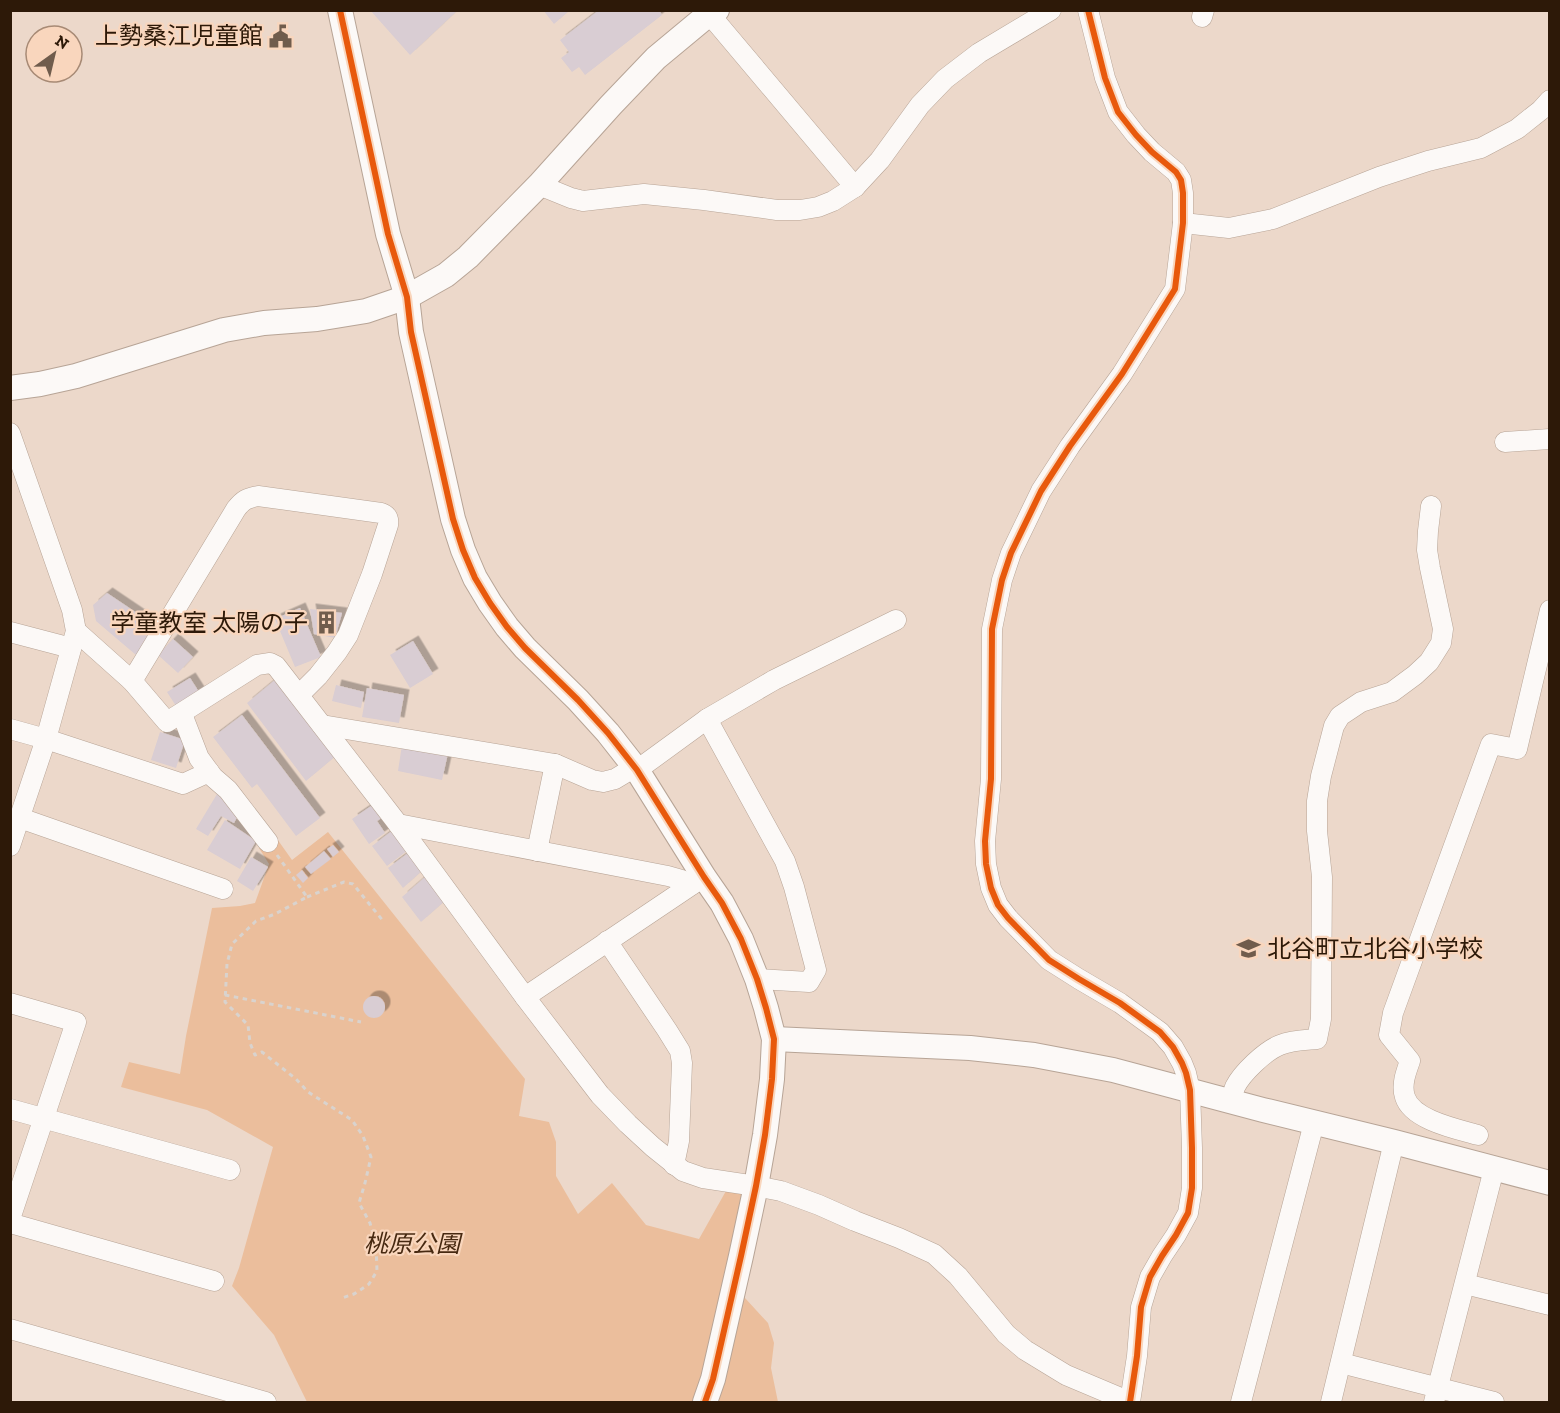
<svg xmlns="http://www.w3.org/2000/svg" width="1560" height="1413" viewBox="0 0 1560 1413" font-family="'Zilla Slab','Noto Sans JP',serif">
<defs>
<filter id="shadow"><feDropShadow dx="5.5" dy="-5.5" stdDeviation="0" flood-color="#0004"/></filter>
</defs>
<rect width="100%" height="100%" fill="#ecd8ca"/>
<polygon fill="#ebbe9c" points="328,832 525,1079 519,1116 549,1122 556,1142 556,1176 578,1214 612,1183 646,1225 699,1239 731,1182 756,1186 734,1286 768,1323 774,1343 771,1368 778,1402 307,1402 274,1335 232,1286 239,1268 273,1147 207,1110 121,1087 129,1062 180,1074 186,1036 212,908 240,906 255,903 269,864 259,848 275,836 292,860"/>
<g fill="#d9cdd3" filter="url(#shadow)">
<polygon points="370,10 458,10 410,55"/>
<polygon points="543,10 570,10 554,24"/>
<polygon points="599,10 659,10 662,15 585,75 579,67 572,72 561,58 569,52 560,40"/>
<polygon points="107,593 156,626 136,655 96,621 93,605"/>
<polygon points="300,608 321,657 295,667 275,619"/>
<polygon points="310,609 342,613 335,638 314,634"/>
<polygon points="173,639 193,657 178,673 158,655"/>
<polygon points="413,641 433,674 410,688 390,655"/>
<polygon points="190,678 199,692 176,706 167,692"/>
<polygon points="276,679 337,755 306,781 247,703"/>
<polygon points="336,685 364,692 361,708 332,701"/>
<polygon points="367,688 404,695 399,723 362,717"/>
<polygon points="242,715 320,818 296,836 257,784 252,788 213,737"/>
<polygon points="160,732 185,740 176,768 151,760"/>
<polygon points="402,745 448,753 442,780 398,771"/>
<polygon points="217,794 221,797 238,815 234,823 221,816 208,836 196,829"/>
<polygon points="374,804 383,817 377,821 385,833 369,844 352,819"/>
<polygon points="225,820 256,841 240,869 207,850"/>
<polygon points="393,830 408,850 387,866 372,846"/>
<polygon points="333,845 339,852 333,857 327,849"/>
<polygon points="412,850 424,869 403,888 388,868"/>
<polygon points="324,851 331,859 311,874 305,867"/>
<polygon points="251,857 268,867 253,891 237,881"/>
<polygon points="302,870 308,878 303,883 296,875"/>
<polygon points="425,877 446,900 421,922 402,897"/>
<circle cx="374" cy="1007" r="11"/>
</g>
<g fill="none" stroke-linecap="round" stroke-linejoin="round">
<defs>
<g id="minor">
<polyline points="706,10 855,187"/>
<polyline points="1088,10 1105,78 1118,112 1136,135 1152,152 1176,172 1181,180 1183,193 1183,223 1175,289 1122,374 1070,446 1041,491 1011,553 1002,580 992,629 991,779 985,841 986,864 991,888 998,905 1008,918 1049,960 1079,979 1120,1003 1160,1032 1173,1047 1182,1063 1186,1073 1190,1090 1192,1148 1192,1188 1188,1213 1176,1235 1162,1256 1150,1277 1141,1307 1137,1356 1130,1402"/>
<polyline points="1202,17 1204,10"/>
<polyline points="539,185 571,198 583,201 644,194 704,200 777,210 800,210 818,207 833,201 855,187 880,160 920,105 945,79 979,53 1051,10"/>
<polyline points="1183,223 1229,228 1273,219 1379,177 1428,161 1481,148 1517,129 1541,110 1550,100"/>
<polyline points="10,433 72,610 76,631 46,739 10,846"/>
<polyline points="1505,442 1550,439"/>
<polyline points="76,631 132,681 167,722 257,665 270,663 276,666 398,824 525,997 600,1095 628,1124 653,1147 683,1171 703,1178 756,1186 781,1191 819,1205 855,1221 899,1238 934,1254 958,1276 1006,1334 1025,1350 1066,1375 1130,1402"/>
<polyline points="10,632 71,648"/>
<path d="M132,681l104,-172c7,-9 11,-11 22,-13l123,17c6,2 8,5 7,12l-16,49 -24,61 -11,17 -19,24 -19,19"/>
<polyline points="182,714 199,758 213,777 228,790 268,842"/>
<polyline points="707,719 785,861 794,887 816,970 809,982 757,979"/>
<polyline points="322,725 555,764 592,780 603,782 615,779 635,767"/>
<polyline points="10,729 46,739 183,784 209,772"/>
<polyline points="637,770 707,719 774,680 896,620"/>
<polyline points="20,818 223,889"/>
<polyline points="398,824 668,876 682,880 691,885"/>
<polyline points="537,851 555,764"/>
<polyline points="607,941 667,1030 680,1051 682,1063 679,1141 674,1165"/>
<polyline points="525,997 699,880"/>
<polyline points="10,1003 76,1022 10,1219"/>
<path d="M1231,1101c1,-5 2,-9 4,-14 7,-14 30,-36 45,-42 12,-5 25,-5 37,-6l4,-20 1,-142 -5,-46v-30l4,-25 13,-50 6,-10 21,-14 31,-10 23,-17 14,-13 12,-19 2,-14 -13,-61 -3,-18 1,-19 3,-25"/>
<polyline points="10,1109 230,1170"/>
<path d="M1478,1135c-21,-6 -66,-15 -73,-38 -4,-12 1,-25 5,-36l-21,-26 4,-22 98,-269 26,5 33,-139"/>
<polyline points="10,1223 214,1281"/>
<polyline points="1465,1284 1550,1305"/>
<polyline points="10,1329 266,1402"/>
<polyline points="1341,1363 1494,1402"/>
<polyline points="1241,1402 1314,1123"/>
<polyline points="1331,1402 1394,1142"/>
<polyline points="1434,1402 1494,1169"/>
</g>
<g id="tertiary">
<polyline points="340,10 388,234 407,297 411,332 453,519 463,550 475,578 490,603 507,627 525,648 578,700 608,733 637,770 704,877 722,903 741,939 757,979 766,1008 774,1039 772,1079 765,1135 756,1186 741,1256 713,1379 705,1402"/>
<polyline points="10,388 40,384 76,376 224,330 264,323 317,319 366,311 407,297 446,275 468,257 539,185 611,105 656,58 709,14 717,10"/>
<polyline points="774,1039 970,1048 1034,1055 1113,1070 1263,1110 1394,1142 1550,1183"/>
</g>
</defs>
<use href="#minor" stroke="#b7a496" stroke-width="21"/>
<use href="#tertiary" stroke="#b7a496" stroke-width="26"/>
<g stroke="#d9d3ce" stroke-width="3" stroke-dasharray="4.5 4.5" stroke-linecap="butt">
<polyline points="277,855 307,897 275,914 256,921 232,944 227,964 225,1002 248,1025 250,1043 255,1055 262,1052 296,1079 308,1092 352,1120 363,1136 371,1157 365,1183 359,1203 370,1223 376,1245 377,1271 369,1284 354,1294 342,1298"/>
<polyline points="307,897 344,882 353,884 384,922"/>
<polyline points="225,995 361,1022"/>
</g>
<use href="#minor" stroke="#fcf9f7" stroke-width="20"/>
<use href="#tertiary" stroke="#fcf9f7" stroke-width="24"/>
<defs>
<g id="cycleway">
<polyline points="340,10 388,234 407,297 411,332 453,519 463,550 475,578 490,603 507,627 525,648 578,700 608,733 637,770 704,877 722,903 741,939 757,979 766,1008 774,1039 772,1079 765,1135 756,1186 741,1256 713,1379 705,1402"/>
<polyline points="1088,10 1105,78 1118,112 1136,135 1152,152 1176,172 1181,180 1183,193 1183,223 1175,289 1122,374 1070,446 1041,491 1011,553 1002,580 992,629 991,779 985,841 986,864 991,888 998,905 1008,918 1049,960 1079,979 1120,1003 1160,1032 1173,1047 1182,1063 1186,1073 1190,1090 1192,1148 1192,1188 1188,1213 1176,1235 1162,1256 1150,1277 1141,1307 1137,1356 1130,1402"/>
</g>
</defs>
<use href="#cycleway" stroke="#f9d6bd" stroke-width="10"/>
<use href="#cycleway" stroke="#e8590c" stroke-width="6"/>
</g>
<defs>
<symbol id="civic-bare" viewBox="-9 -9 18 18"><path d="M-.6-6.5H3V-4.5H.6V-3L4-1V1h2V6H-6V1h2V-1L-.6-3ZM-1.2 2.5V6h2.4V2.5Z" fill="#705c4c" stroke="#f9d6bd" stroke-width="2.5" paint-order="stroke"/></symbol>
<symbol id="building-bare" viewBox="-9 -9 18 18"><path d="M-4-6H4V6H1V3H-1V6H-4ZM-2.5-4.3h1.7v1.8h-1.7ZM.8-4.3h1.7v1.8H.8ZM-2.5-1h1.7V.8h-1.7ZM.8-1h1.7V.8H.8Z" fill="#705c4c" stroke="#f9d6bd" stroke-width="2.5" paint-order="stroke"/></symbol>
<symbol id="school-bare" viewBox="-9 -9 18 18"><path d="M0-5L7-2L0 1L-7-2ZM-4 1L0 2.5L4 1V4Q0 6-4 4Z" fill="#705c4c" stroke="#f9d6bd" stroke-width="2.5" paint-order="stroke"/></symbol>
</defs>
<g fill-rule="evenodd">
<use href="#civic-bare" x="264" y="20" width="33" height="33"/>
<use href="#building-bare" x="310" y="606" width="33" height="33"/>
<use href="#school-bare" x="1232" y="932" width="33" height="33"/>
</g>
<g text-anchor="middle" stroke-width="4.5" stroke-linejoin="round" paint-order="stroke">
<g font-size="24" fill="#2d1908" stroke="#f9d6bd" text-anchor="end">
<text x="263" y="44">上勢桑江児童館</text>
<text x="308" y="631">学童教室 太陽の子</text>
<text x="1267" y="957" text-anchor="start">北谷町立北谷小学校</text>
</g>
<g font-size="24" font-style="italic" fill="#472911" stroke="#f9d6bd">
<text x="412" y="1252">桃原公園</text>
</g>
</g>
<rect width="1560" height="1413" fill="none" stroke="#2d1908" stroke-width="24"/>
<g transform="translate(54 54) rotate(34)"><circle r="28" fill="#f9d6bd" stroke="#a78a75" stroke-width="1.5"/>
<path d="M0-4.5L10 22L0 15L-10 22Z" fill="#705c4c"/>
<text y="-9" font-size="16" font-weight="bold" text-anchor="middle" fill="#2d1908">N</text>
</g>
</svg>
